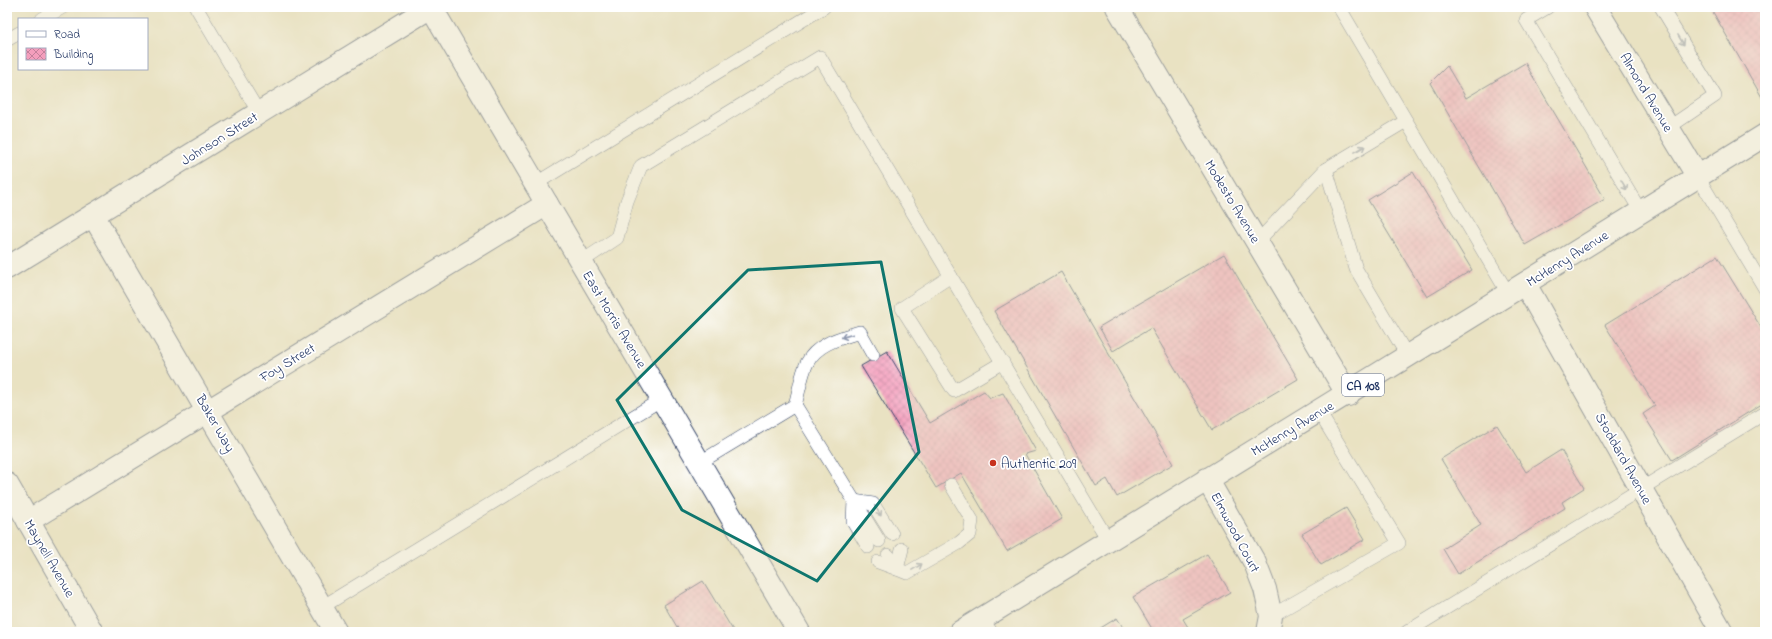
<svg xmlns="http://www.w3.org/2000/svg" width="1772" height="639" viewBox="0 0 1772 639" font-family="'Indie Flower',sans-serif">
<defs>
<pattern id="building-cross-hatch" width="8" height="8" patternUnits="userSpaceOnUse"><rect width="8" height="8" fill="#f49ebc"/><path d="M0 0l8 8M0 8l8-8" fill="none" stroke="#c5819c"/></pattern>
</defs>
<rect width="100%" height="100%" fill="#fff"/>
<filter id="ink" filterUnits="userSpaceOnUse"><feTurbulence type="fractalNoise" baseFrequency=".025" numOctaves="2"/><feDisplacementMap in="SourceGraphic" scale="8" xChannelSelector="R" yChannelSelector="G"/><feConvolveMatrix kernelMatrix="1 2 1 2 8 2 1 2 1" color-interpolation-filters="sRGB"/></filter>
<filter id="wash" filterUnits="userSpaceOnUse"><feTurbulence type="fractalNoise" baseFrequency=".012" numOctaves="4" result="noise"/><feDisplacementMap in="SourceGraphic" scale="16" xChannelSelector="R" yChannelSelector="G"/><feGaussianBlur stdDeviation="0.9" result="paint"/><feColorMatrix in="noise" values="0 0 0 0 0 0 0 0 0 0 0 0 0 0 0 0 0 1.4 0 .05"/><feComposite in="paint" operator="in"/></filter>
<g filter="url(#wash)">
<rect width="100%" height="100%" fill="#e9e2c2"/>
<g id="blocks">
<g fill="url(#building-cross-hatch)">
<polygon points="1710,7 1765,7 1765,98 1763,99"/>
<polygon points="1525,63 1605,199 1525,245 1430,83 1447,66 1466,98"/>
<polygon points="1413,172 1472,270 1427,297 1368,200"/>
<polygon points="1224,254 1298,379 1212,430 1151,328 1113,351 1099,327"/>
<polygon points="1717,256 1765,334 1765,402 1672,460 1643,414 1655,406 1605,325"/>
<polygon points="1061,272 1173,464 1117,497 1107,479 1096,486 994,311"/>
<polygon points="887,351 930,423 984,391 990,398 1003,393 1036,451 1025,454 1062,519 1007,551 961,473 936,488 861,366"/>
<polygon points="1497,425 1526,472 1561,450 1584,488 1562,502 1565,508 1458,574 1443,549 1481,525 1441,459"/>
<polygon points="1346,508 1365,539 1321,565 1302,534"/>
<polygon points="1207,554 1230,592 1183,619 1191,632 1154,632 1133,597"/>
<polygon points="703,581 734,632 680,632 664,605"/>
<polygon points="1117,618 1126,632 1094,632"/>
</g>
</g>
</g>
<g filter="url(#ink)">
<use href="#blocks" fill-opacity="0" stroke="#3a4a6d" stroke-width="1"/>
<g fill="none" stroke-linecap="round" stroke-linejoin="round">
<defs>
<g id="lane">
<polyline points="196,7 259,113"/>
<polyline points="1339,7 1509,295"/>
<polyline points="1548,7 1526,20 1641,212"/>
<polyline points="1661,7 1715,96 1668,128"/>
<polyline points="42,19 63,7"/>
<polyline points="7,40 19,33"/>
<polyline points="1326,169 1356,269 1408,357"/>
<polyline points="1698,177 1765,289"/>
<polyline points="535,184 824,7"/>
<polyline points="1257,242 1326,169 1406,121"/>
<polyline points="581,262 617,238 627,201 641,166 820,57 1108,540"/>
<polyline points="951,276 902,308 954,391 1003,362"/>
<path d="M795,405c4,-13 6,-30 12,-42 10,-20 34,-25 53,-31l13,23"/>
<polyline points="699,463 795,405 879,541"/>
<polyline points="854,501 873,504 892,534"/>
<polyline points="854,501 853,522 868,547"/>
<polyline points="888,555 897,569 907,573 959,543 970,534 972,520 951,485"/>
<polyline points="878,562 897,569 902,549"/>
<polyline points="322,607 662,399"/>
<polyline points="1271,616 1399,543 1319,412"/>
<polyline points="982,618 991,632"/>
<polyline points="1407,632 1765,413"/>
</g>
<g id="street">
<polyline points="1117,7 1348,395"/>
<polyline points="1595,7 1698,177"/>
<polyline points="93,215 336,632"/>
<polyline points="7,268 431,7"/>
<polyline points="1207,479 1255,563 1265,589 1271,616 1268,632"/>
<polyline points="7,484 92,632"/>
<polyline points="28,521 547,204"/>
</g>
<g id="secondary">
<polyline points="431,7 799,632"/>
<polyline points="1525,284 1722,632"/>
</g>
<path id="primary" d="M960,632c268,-166 538,-330 805,-497"/>
</defs>
<use href="#lane" stroke="#3a4a6d" stroke-width="14"/>
<use href="#street" stroke="#3a4a6d" stroke-width="24"/>
<use href="#secondary" stroke="#3a4a6d" stroke-width="24"/>
<use href="#primary" stroke="#3a4a6d" stroke-width="24"/>
<use href="#lane" stroke="#fff" stroke-width="13"/>
<use href="#street" stroke="#fff" stroke-width="22"/>
<use href="#secondary" stroke="#fff" stroke-width="22"/>
<use href="#primary" stroke="#fff" stroke-width="22"/>
</g>
<defs><path id="oneway-shaft" d="M-6 0H5M1.5-3L5.5 0L1.5 3" fill="none" stroke-width="1.6" stroke-linecap="round" stroke-linejoin="round"/></defs>
<g stroke="#8d97ae">
<use href="#oneway-shaft" transform="translate(1681 40) rotate(59)"/>
<use href="#oneway-shaft" transform="translate(1360 149) rotate(-31)"/>
<use href="#oneway-shaft" transform="translate(1624 185) rotate(59)"/>
<use href="#oneway-shaft" transform="translate(847 336) rotate(164)"/>
<use href="#oneway-shaft" transform="translate(878 511) rotate(58)"/>
<use href="#oneway-shaft" transform="translate(917 567) rotate(-31)"/>
</g>
</g>
<path d="M0 0H1772V639H0ZM881,262l38,190 -102,129 -135,-71 -65,-110 131,-130z" fill="#e9e2c2" fill-opacity=".55" fill-rule="evenodd"/>
<path fill="none" stroke="#0f766e" stroke-width="3" stroke-linejoin="round" d="M881,262l38,190 -102,129 -135,-71 -65,-110 131,-130z"/>
<circle fill="#c8321e" stroke="#fff" stroke-width="1.5" cx="993" cy="463" r="4"/>
<g text-anchor="middle" stroke-width="3.5" stroke-linejoin="round" paint-order="stroke">
<rect fill="#fff" stroke="#5f6d8e" stroke-width="1" x="1342" y="374" width="42" height="22" rx="3"/>
<g font-size="13" font-weight="bold" fill="#1b2f5e">
<text x="1363" y="390">CA 108</text>
</g>
<g font-size="14" fill="#1b2f5e" stroke="#fff">
<text transform="translate(1647 92) rotate(59)" y="5">Almond Avenue</text>
<text transform="translate(219 138) rotate(-32)" y="5">Johnson Street</text>
<text transform="translate(1233 201) rotate(59)" y="5">Modesto Avenue</text>
<text transform="translate(1567 258) rotate(-32)" y="5">McHenry Avenue</text>
<text transform="translate(615 319) rotate(59)" y="5">East Morris Avenue</text>
<text transform="translate(287 362) rotate(-31)" y="5">Foy Street</text>
<text transform="translate(216 423) rotate(60)" y="5">Baker Way</text>
<text transform="translate(1292 428) rotate(-31)" y="5">McHenry Avenue</text>
<text transform="translate(1624 458) rotate(61)" y="5">Stoddard Avenue</text>
<text transform="translate(1236 532) rotate(62)" y="5">Elmwood Court</text>
<text transform="translate(50 558) rotate(60)" y="5">Maynell Avenue</text>
</g>
<g font-size="14" fill="#1b2f5e" stroke="#fff" text-anchor="start">
<text x="1001" y="468">Authentic 209</text>
</g>
</g>
<rect width="1772" height="639" fill="none" stroke="#fff" stroke-width="24"/>
<rect x="18" y="18" width="130" height="52" fill="#ffffff" stroke="#a4acbf"/>
<rect x="26" y="31" width="20" height="6" fill="#ffffff" stroke="#a4acbf"/>
<text x="54" y="38" font-size="12" fill="#1b2f5e">Road</text>
<rect x="26" y="48" width="20" height="12" fill="url(#building-cross-hatch)" stroke="#a4acbf"/>
<text x="54" y="58" font-size="12" fill="#1b2f5e">Building</text>
</svg>
